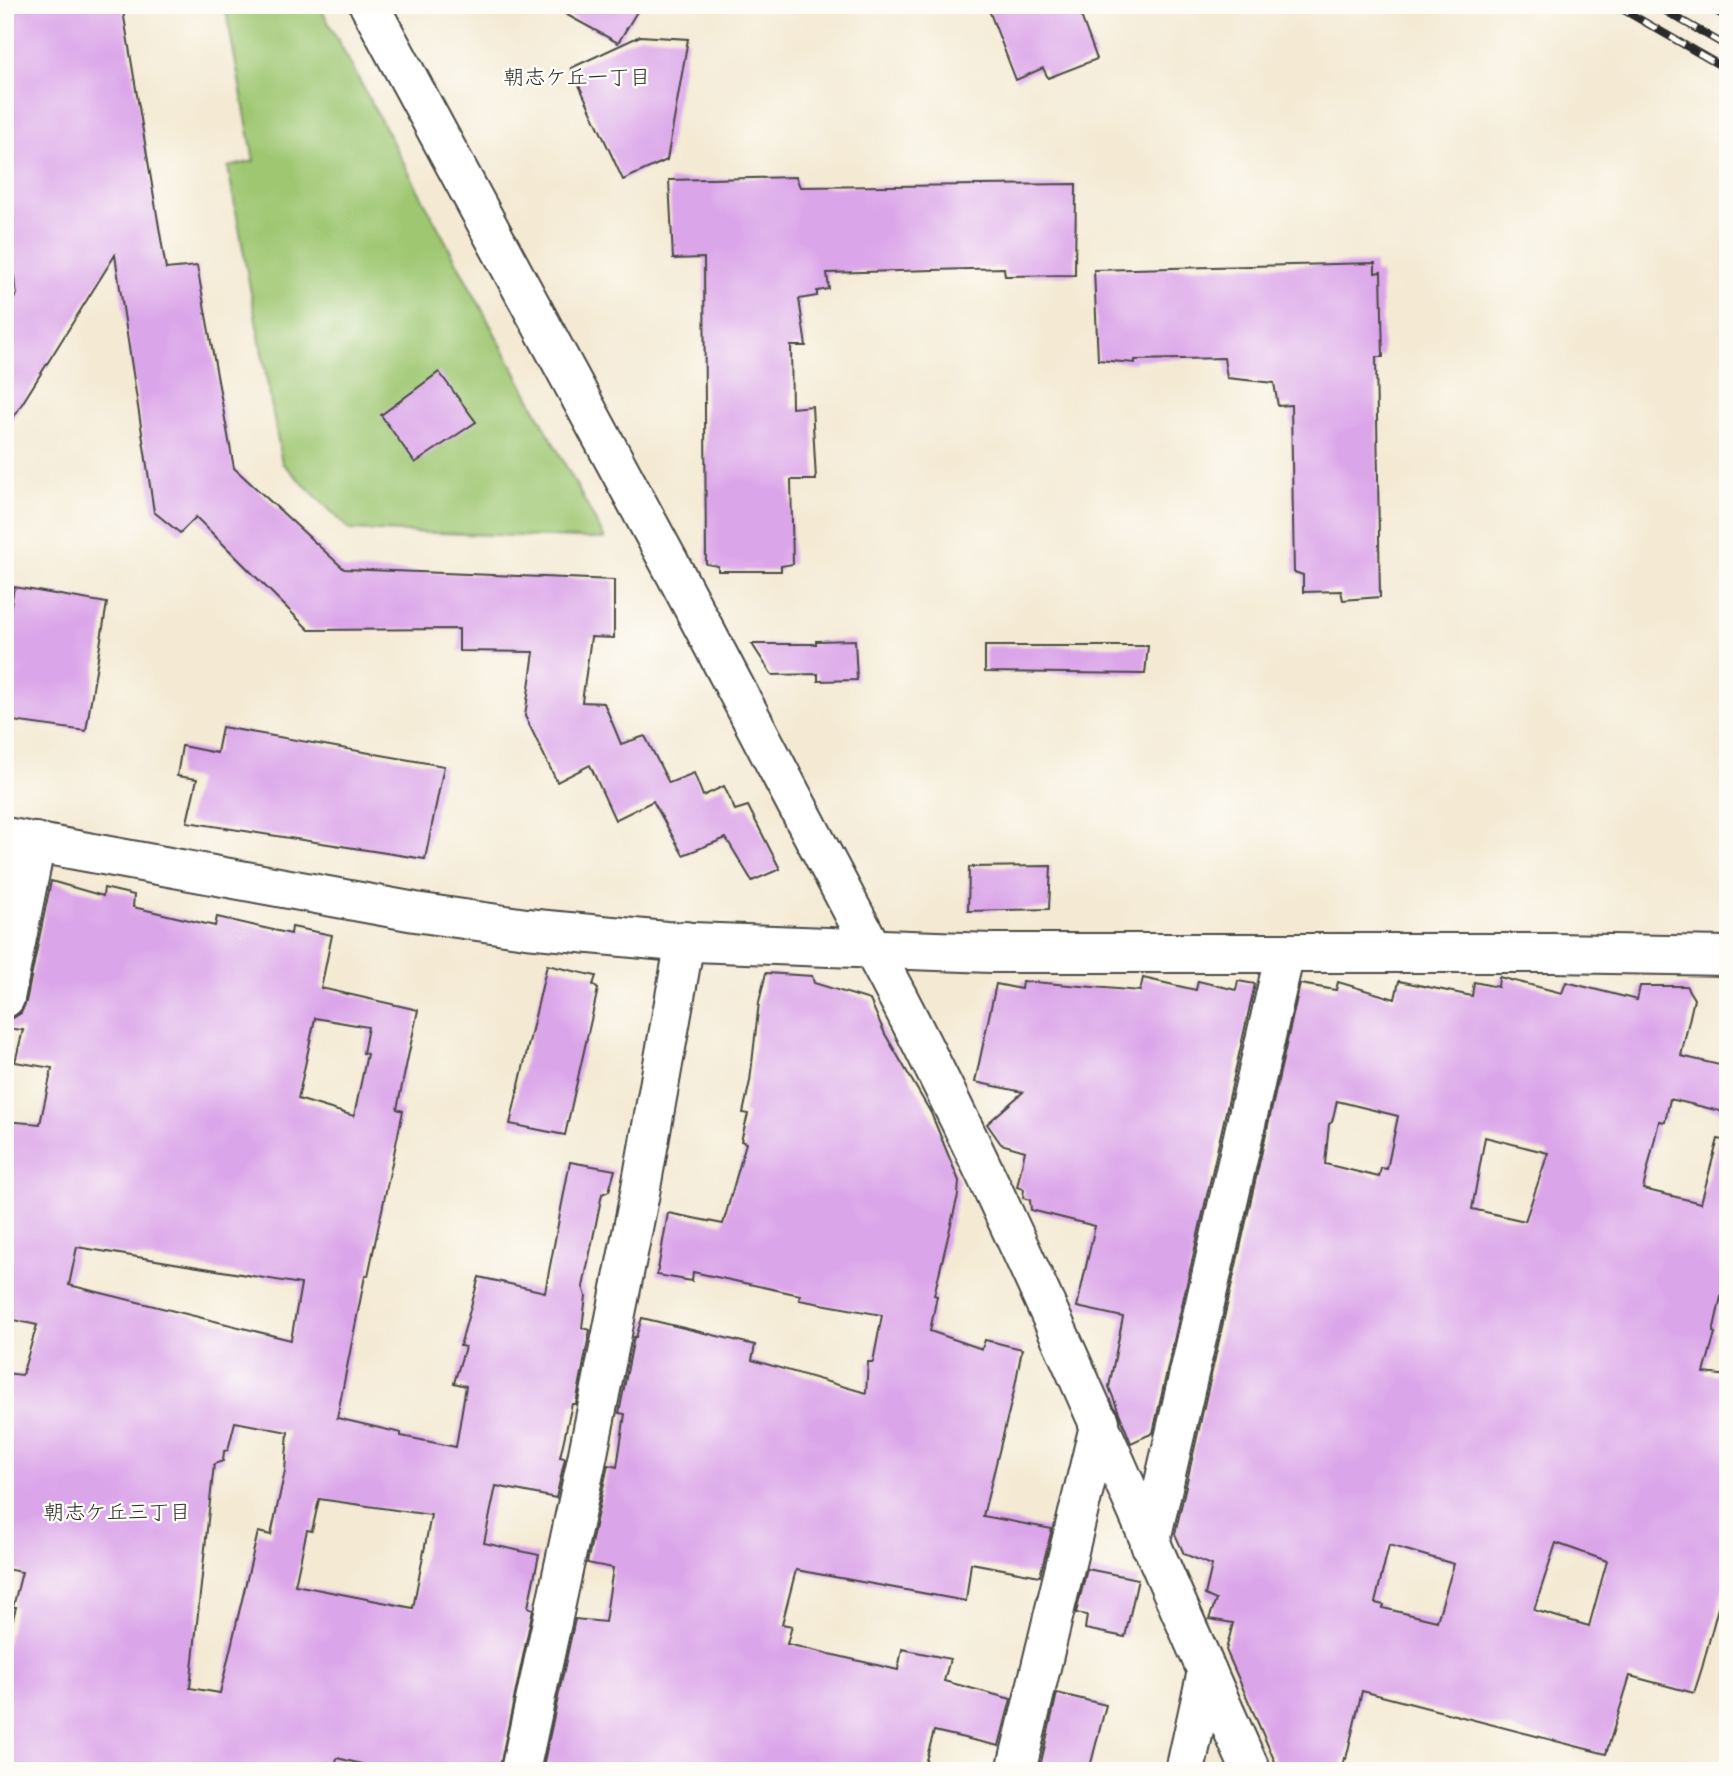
<svg xmlns="http://www.w3.org/2000/svg" width="1733" height="1776" viewBox="0 0 1733 1776" font-family="Pangolin,'Klee One',sans-serif">
<rect width="100%" height="100%" fill="#fdfcf7"/>
<filter id="ink" filterUnits="userSpaceOnUse"><feTurbulence type="fractalNoise" baseFrequency=".0143" numOctaves="2"/><feDisplacementMap in="SourceGraphic" scale="14" xChannelSelector="R" yChannelSelector="G"/><feConvolveMatrix kernelMatrix="1 2 1 2 8 2 1 2 1" color-interpolation-filters="sRGB"/></filter>
<filter id="wash" filterUnits="userSpaceOnUse"><feTurbulence type="fractalNoise" baseFrequency=".00686" numOctaves="4" result="noise"/><feDisplacementMap in="SourceGraphic" scale="28" xChannelSelector="R" yChannelSelector="G"/><feGaussianBlur stdDeviation="1.57" result="paint"/><feColorMatrix in="noise" values="0 0 0 0 0 0 0 0 0 0 0 0 0 0 0 0 0 1.4 0 .05"/><feComposite in="paint" operator="in"/></filter>
<g filter="url(#wash)">
<rect width="100%" height="100%" fill="#f4ead4"/>
<polygon fill="#9fc772" stroke="#65794e" stroke-width="2" points="225,5 319,5 605,539 350,530 282,463 228,167 254,161"/>
<g id="blocks">
<g fill="#dba6e9" fill-rule="evenodd">
<polygon points="5,5 122,5 166,269 197,266 234,468 344,569 614,580 614,638 591,637 582,702 604,703 621,744 645,736 669,783 694,773 703,796 724,786 735,810 748,806 780,869 752,881 726,838 683,855 653,801 615,820 590,765 557,782 525,716 534,652 459,651 459,629 309,630 196,517 180,533 154,512 115,255 5,431 5,312 17,294 5,226"/>
<polygon points="549,5 641,5 618,43"/>
<polygon points="987,5 1077,5 1097,59 1048,78 1043,68 1016,80"/>
<polygon points="640,36 688,39 667,160 623,180 571,68"/>
<polygon points="796,177 800,187 1076,184 1075,275 1005,276 1004,268 827,273 829,289 817,291 817,296 799,299 806,346 791,346 792,408 812,406 816,480 791,480 793,564 781,566 781,571 718,571 718,566 706,564 704,258 673,259 669,180"/>
<polygon points="1375,263 1375,273 1381,272 1383,357 1376,357 1380,597 1343,600 1341,591 1303,592 1303,575 1294,572 1291,405 1278,406 1274,383 1227,378 1224,358 1135,360 1135,363 1098,360 1094,270"/>
<polygon points="439,372 476,422 415,463 381,415"/>
<polygon points="14,587 107,603 86,731 5,720 5,639"/>
<polygon points="855,640 857,680 818,681 818,674 772,675 752,644 816,644 816,641"/>
<polygon points="985,646 1148,646 1145,674 985,672"/>
<polygon points="222,727 444,766 425,859 187,822 197,779 177,776 182,746 217,753"/>
<polygon points="1051,866 1049,909 968,911 969,867"/>
<path d="M51,881l52,15 1,-8 30,7 -1,12 82,19 2,-9 74,17 1,-7 40,8 -11,53 97,22 -21,99 6,2 -35,165h-3l-28,142 64,15v3l55,11 10,-61 -12,-3 11,-36 -5,-1 19,-69 66,15 25,-130 45,8 -6,21 -7,3 -19,93 3,9 -4,32 8,2 -14,74h-4l-12,53 5,1 -9,40 -60,-12 -12,57 55,12 -11,52 5,2 -34,162h-109l-53,-13 -3,13h-329v-121l11,-43h-3l9,-35 -17,-3v-196l17,2 15,-50 -32,-7v-197l35,3 12,-56 -37,-6 8,-32 -18,-2v-9l8,-1 8,-5 5,-11zM315,1018l53,9 -5,26 4,1 -13,62 -56,-17zM77,1247l224,37 -10,56 -222,-55zM235,1422l53,10 -3,39 -14,64 -13,-3 -38,161 -30,-5 24,-224 9,-3 1,-10 4,-1zM319,1499l112,16 -18,93 -118,-23 12,-55 5,1z"/>
<polygon points="547,965 596,976 593,985 598,989 565,1135 510,1124"/>
<polygon points="766,973 812,976 814,983 870,1000 885,1034 931,1113 959,1181 958,1195 934,1295 937,1296 930,1331 982,1349 985,1340 1022,1349 1014,1391 983,1516 1052,1529 1040,1576 971,1563 966,1601 796,1570 782,1624 792,1626 787,1644 898,1670 902,1649 950,1659 944,1681 1011,1699 999,1746 934,1731 923,1771 542,1771 575,1619 605,1622 613,1568 587,1563 608,1465 617,1467 625,1414 619,1413 634,1337 636,1337 642,1318 755,1345 752,1360 866,1393 868,1362 873,1362 882,1315 799,1300 800,1295 693,1272 692,1281 657,1275 668,1213 723,1224 746,1143 741,1141 748,1114 743,1113 750,1081 759,1002"/>
<path d="M1499,977l63,16 4,-11 71,18 3,-14h46l8,13 -13,57 47,11v46l-58,-14 -5,23 -6,-1 -16,68 58,14 17,-64 10,2v125l-15,66 2,1 -11,40 24,3v194l-26,98 -8,25 -64,-17 -24,78 -244,-63 -16,68 -2,-1 -3,13h-62l-53,-121 7,-27 -24,-4 7,-19 -11,-5 7,-30 -28,-11 -9,-20 125,-550 36,6 2,-8 57,17 4,-18 73,15 2,-14 24,5zM1337,1101l61,15 -11,53 -6,-1 -2,9 -54,-13 4,-40 3,-2zM1485,1137l63,16 -23,68 -53,-12zM1556,1543l51,18 -18,65 -55,-16zM1389,1545l65,19 -17,57 -54,-13 1,-3 -9,-2z"/>
<polygon points="1143,978 1196,990 1198,981 1236,990 1238,981 1255,984 1153,1433 1131,1443 1109,1387 1123,1317 1077,1307 1095,1226 1031,1210 1030,1200 1023,1198 1024,1189 1017,1187 1025,1151 1001,1144 987,1124 1023,1092 975,1082 996,984 1021,989 1022,981 1140,991"/>
<polygon points="1087,1569 1138,1579 1125,1637 1085,1629 1087,1615 1076,1613"/>
<polygon points="1057,1693 1106,1705 1089,1771 1039,1771"/>
</g>
</g>
</g>
<g filter="url(#ink)">
<use href="#blocks" fill-opacity="0" stroke="#494844" stroke-width="2"/>
<g fill="none" stroke-linecap="round" stroke-linejoin="round">
<defs>
<g id="street">
<polyline points="369,5 676,575 873,950"/>
<polyline points="5,998 36,842"/>
<polyline points="1150,1544 1285,953"/>
<polyline points="520,1771 587,1459 640,1193 685,941"/>
<polyline points="1016,1771 1100,1422"/>
<polyline points="1185,1771 1207,1671"/>
</g>
<g id="secondary">
<polyline points="5,837 415,912 526,928 666,941 991,953 1552,953 1728,956"/>
<path d="M873,950c142,265 255,546 378,821"/>
</g>
</defs>
<use href="#street" stroke="#494844" stroke-width="42"/>
<use href="#secondary" stroke="#494844" stroke-width="42"/>
<use href="#street" stroke="#fff" stroke-width="38"/>
<use href="#secondary" stroke="#fff" stroke-width="38"/>
<defs>
<g id="rail">
<polyline points="1615,5 1728,70"/>
<polyline points="1655,5 1728,47"/>
<polyline points="1705,5 1728,18"/>
</g>
</defs>
<use href="#rail" stroke="#2b2b2b" stroke-width="8"/>
<use href="#rail" stroke="#fdfcf7" stroke-width="5" stroke-dasharray="16" stroke-linecap="butt"/>
</g>
</g>
<g text-anchor="middle" stroke-width="5" stroke-linejoin="round" paint-order="stroke">
<g font-size="21" fill="#2b2b2b" stroke="#fdfcf7">
<text x="577" y="84">朝志ケ丘一丁目</text>
<text x="117" y="1519">朝志ケ丘三丁目</text>
</g>
</g>
<rect width="1733" height="1776" fill="none" stroke="#fdfcf7" stroke-width="28"/>
</svg>
